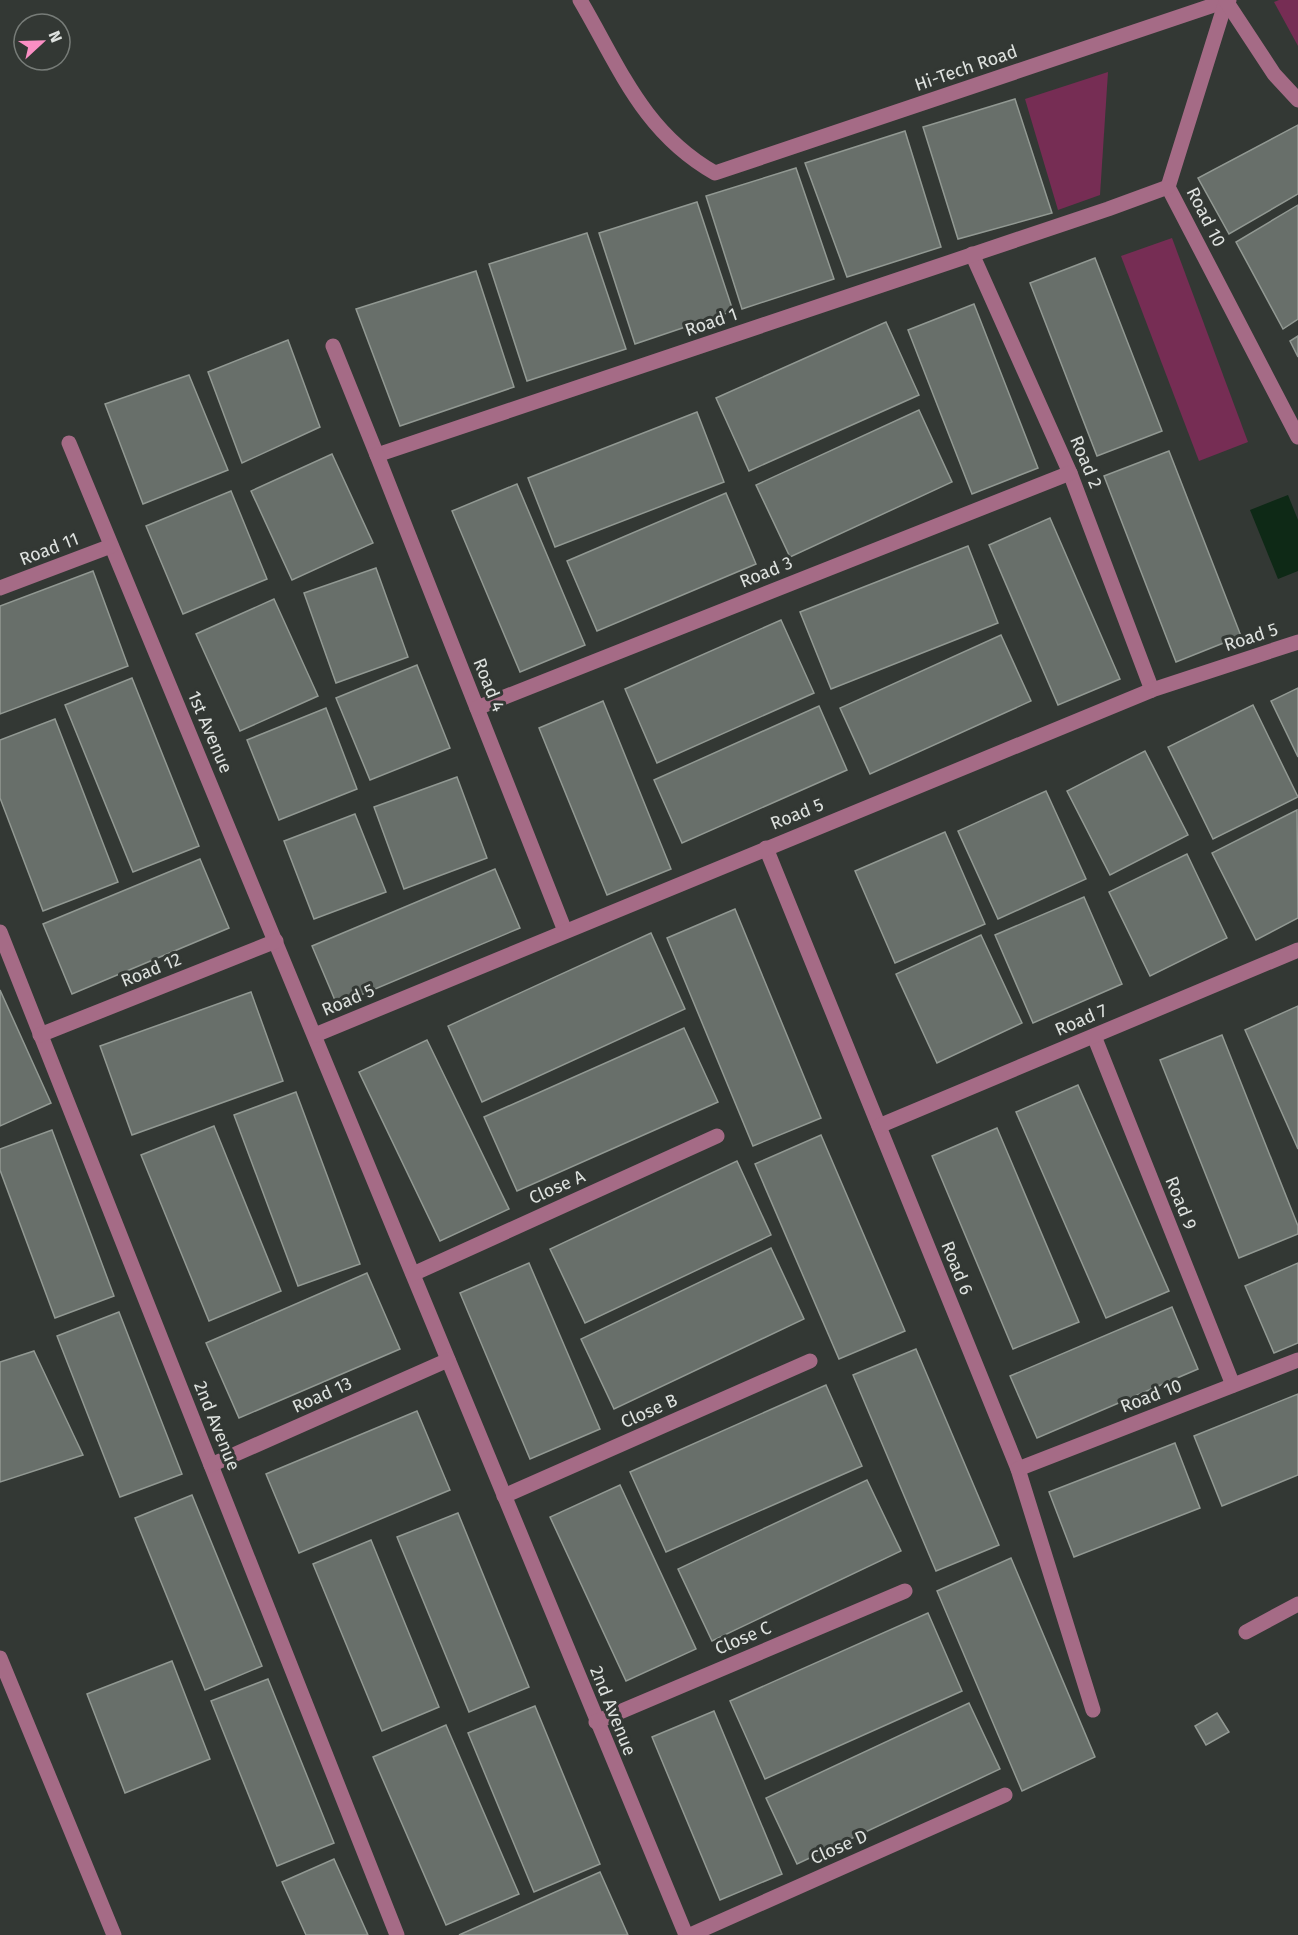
<svg xmlns="http://www.w3.org/2000/svg" width="1298" height="1935" viewBox="0 0 1298 1935" font-family="'Fira Sans',sans-serif">
<rect width="100%" height="100%" fill="#333834"/>
<g fill="#762d54">
<polygon points="1279,0 1298,0 1298,46 1274,2"/>
<polygon points="1108,72 1100,195 1058,210 1025,99"/>
<polygon points="1172,238 1248,442 1199,461 1121,256"/>
</g>
<polygon fill="#0e2916" points="1288,495 1298,520 1298,571 1278,579 1250,510"/>
<g fill="#686f6a" stroke="#929993" stroke-width="1.5">
<polygon points="1015,99 1052,213 958,239 923,127"/>
<polygon points="1298,125 1298,194 1229,234 1198,178"/>
<polygon points="905,131 941,247 847,277 805,163"/>
<polygon points="796,168 834,279 742,309 706,196"/>
<polygon points="697,202 733,311 635,344 599,233"/>
<polygon points="1298,205 1298,319 1283,329 1236,242"/>
<polygon points="587,233 626,349 527,381 489,264"/>
<polygon points="1095,258 1162,431 1097,456 1030,283"/>
<polygon points="476,271 514,387 400,426 356,309"/>
<polygon points="974,304 1038,468 972,494 908,330"/>
<polygon points="886,322 919,395 749,471 716,398"/>
<polygon points="1298,336 1298,357 1290,341"/>
<polygon points="288,340 320,427 242,463 208,372"/>
<polygon points="189,375 228,470 143,504 105,404"/>
<polygon points="919,410 952,482 790,557 756,485"/>
<polygon points="697,412 724,482 555,547 528,478"/>
<polygon points="1169,451 1241,636 1176,662 1104,476"/>
<polygon points="332,454 373,543 292,580 251,491"/>
<polygon points="517,484 585,645 520,672 452,511"/>
<polygon points="231,491 267,579 183,614 146,526"/>
<polygon points="726,493 756,564 597,631 567,561"/>
<polygon points="1050,518 1120,679 1058,705 989,545"/>
<polygon points="968,546 998,623 831,689 800,612"/>
<polygon points="376,568 408,657 336,683 304,593"/>
<polygon points="93,571 128,666 0,714 0,606"/>
<polygon points="274,599 318,696 240,731 196,634"/>
<polygon points="781,620 814,693 657,763 625,689"/>
<polygon points="1001,635 1031,701 870,774 840,708"/>
<polygon points="417,665 450,748 370,780 336,698"/>
<polygon points="132,678 199,846 133,872 65,705"/>
<polygon points="1298,688 1298,757 1271,701"/>
<polygon points="603,701 671,869 607,895 539,728"/>
<polygon points="1253,705 1298,797 1213,839 1168,747"/>
<polygon points="819,706 847,770 682,843 654,780"/>
<polygon points="326,708 357,789 279,820 247,740"/>
<polygon points="55,719 118,882 43,911 0,798 0,740"/>
<polygon points="1145,751 1188,835 1110,875 1067,791"/>
<polygon points="457,777 487,858 404,889 374,807"/>
<polygon points="1046,791 1086,879 998,919 958,831"/>
<polygon points="1297,810 1298,918 1256,940 1212,853"/>
<polygon points="355,814 386,892 314,919 284,841"/>
<polygon points="945,832 985,924 895,963 855,871"/>
<polygon points="1187,854 1227,938 1150,976 1109,892"/>
<polygon points="200,859 229,928 72,994 43,924"/>
<polygon points="495,869 520,928 337,1005 312,946"/>
<polygon points="1084,897 1122,984 1033,1023 995,935"/>
<polygon points="735,909 821,1118 753,1146 667,938"/>
<polygon points="651,933 685,1009 482,1102 448,1026"/>
<polygon points="981,935 1022,1023 937,1063 896,974"/>
<polygon points="0,990 51,1103 0,1126"/>
<polygon points="251,992 283,1081 132,1135 100,1046"/>
<polygon points="1298,1006 1298,1149 1245,1030"/>
<polygon points="684,1028 718,1102 517,1191 484,1117"/>
<polygon points="1222,1035 1298,1226 1298,1234 1239,1258 1160,1060"/>
<polygon points="427,1040 509,1209 440,1241 359,1072"/>
<polygon points="1078,1085 1169,1291 1106,1318 1016,1112"/>
<polygon points="296,1092 360,1264 298,1286 234,1115"/>
<polygon points="214,1126 281,1291 209,1321 141,1155"/>
<polygon points="997,1128 1079,1322 1013,1349 932,1156"/>
<polygon points="52,1130 114,1296 55,1318 0,1170 0,1149"/>
<polygon points="821,1135 905,1331 839,1359 755,1164"/>
<polygon points="737,1161 771,1235 585,1323 550,1249"/>
<polygon points="771,1248 804,1319 614,1409 581,1339"/>
<polygon points="529,1263 600,1429 530,1459 460,1293"/>
<polygon points="1298,1263 1298,1343 1274,1353 1245,1286"/>
<polygon points="367,1273 400,1349 239,1418 206,1343"/>
<polygon points="1172,1307 1198,1369 1037,1438 1010,1376"/>
<polygon points="119,1312 182,1474 120,1497 57,1336"/>
<polygon points="916,1349 999,1545 936,1571 853,1375"/>
<polygon points="34,1351 83,1455 0,1482 0,1362"/>
<polygon points="826,1385 862,1466 666,1552 630,1472"/>
<polygon points="1298,1394 1298,1475 1222,1506 1194,1436"/>
<polygon points="417,1411 450,1490 299,1553 266,1474"/>
<polygon points="1175,1443 1200,1508 1074,1557 1049,1492"/>
<polygon points="867,1480 901,1551 712,1641 678,1569"/>
<polygon points="620,1485 696,1649 626,1681 550,1517"/>
<polygon points="192,1495 262,1666 205,1690 135,1518"/>
<polygon points="458,1513 529,1687 469,1712 397,1537"/>
<polygon points="371,1540 439,1707 382,1731 313,1564"/>
<polygon points="1011,1558 1095,1757 1022,1791 937,1591"/>
<polygon points="928,1613 962,1691 765,1779 730,1701"/>
<polygon points="172,1661 210,1759 125,1793 87,1694"/>
<polygon points="268,1679 334,1843 277,1866 211,1701"/>
<polygon points="969,1703 1000,1769 797,1864 766,1798"/>
<polygon points="535,1706 600,1864 534,1892 468,1733"/>
<polygon points="714,1711 782,1874 720,1900 652,1737"/>
<polygon points="1217,1713 1229,1732 1206,1745 1195,1726"/>
<polygon points="446,1725 519,1894 446,1925 373,1757"/>
<polygon points="334,1859 368,1935 306,1935 282,1882"/>
<polygon points="600,1872 628,1935 459,1935"/>
</g>
<g fill="none" stroke-linecap="round" stroke-linejoin="round">
<g stroke="#a56b86" stroke-width="15">
<path d="M580,0c40,68 63,132 135,173l514,-173"/>
<polyline points="1226,1 1168,187 1298,437"/>
<polyline points="1226,1 1274,74 1298,100"/>
<polyline points="972,254 1070,473 1152,690"/>
<polyline points="333,346 377,455 1108,209 1168,187"/>
<polyline points="69,443 686,1935"/>
<polyline points="377,455 565,931"/>
<polyline points="0,588 111,546"/>
<polyline points="477,708 1070,473"/>
<polyline points="766,848 1018,1469 1093,1710"/>
<polyline points="0,932 397,1935"/>
<polyline points="40,1035 276,941"/>
<polyline points="315,1035 1152,690 1298,642"/>
<polyline points="1094,1036 1233,1385"/>
<polyline points="879,1126 1298,950"/>
<polyline points="413,1274 717,1136"/>
<polyline points="211,1465 448,1360"/>
<polyline points="1018,1469 1298,1360"/>
<polyline points="504,1496 810,1361"/>
<polyline points="1246,1632 1298,1604"/>
<polyline points="0,1658 114,1935"/>
<polyline points="596,1722 905,1591"/>
<polyline points="690,1935 1005,1795"/>
</g>
</g>
<g text-anchor="middle" stroke-width="6" stroke-linejoin="round" paint-order="stroke">
<g font-size="18" fill="#dee2df" stroke="#333834">
<text transform="translate(966 68) rotate(-19)" y="6">Hi-Tech Road</text>
<text transform="translate(1206 217) rotate(63)" y="6">Road 10</text>
<text transform="translate(711 322) rotate(-19)" y="6">Road 1</text>
<text transform="translate(1086 462) rotate(67)" y="6">Road 2</text>
<text transform="translate(49 549) rotate(-21)" y="6">Road 11</text>
<text transform="translate(766 572) rotate(-22)" y="6">Road 3</text>
<text transform="translate(1251 637) rotate(-18)" y="6">Road 5</text>
<text transform="translate(489 685) rotate(68)" y="6">Road 4</text>
<text transform="translate(210 732) rotate(67)" y="6">1st Avenue</text>
<text transform="translate(797 814) rotate(-22)" y="6">Road 5</text>
<text transform="translate(151 970) rotate(-22)" y="6">Road 12</text>
<text transform="translate(348 1000) rotate(-23)" y="6">Road 5</text>
<text transform="translate(1081 1020) rotate(-23)" y="6">Road 7</text>
<text transform="translate(557 1187) rotate(-24)" y="6">Close A</text>
<text transform="translate(1181 1203) rotate(68)" y="6">Road 9</text>
<text transform="translate(957 1268) rotate(68)" y="6">Road 6</text>
<text transform="translate(322 1395) rotate(-24)" y="6">Road 13</text>
<text transform="translate(1151 1396) rotate(-21)" y="6">Road 10</text>
<text transform="translate(649 1411) rotate(-24)" y="6">Close B</text>
<text transform="translate(217 1426) rotate(68)" y="6">2nd Avenue</text>
<text transform="translate(743 1638) rotate(-23)" y="6">Close C</text>
<text transform="translate(613 1711) rotate(68)" y="6">2nd Avenue</text>
<text transform="translate(839 1847) rotate(-24)" y="6">Close D</text>
</g>
</g>
<g transform="translate(42 42) rotate(68)"><circle r="28" fill="#333834" stroke="#777c78" stroke-width="1.5"/>
<path d="M0-4.5L10 22L0 15L-10 22Z" fill="#fb8fc4"/>
<text y="-9" font-size="16" font-weight="bold" text-anchor="middle" fill="#dee2df">N</text>
</g>
</svg>
